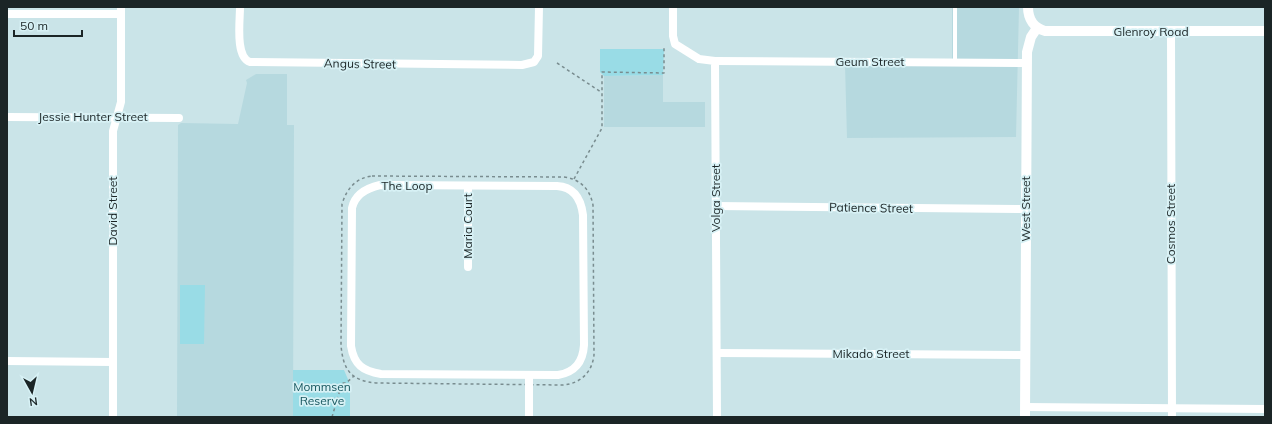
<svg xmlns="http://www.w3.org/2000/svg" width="1272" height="424" viewBox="0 0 1272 424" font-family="Mulish,sans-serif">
<rect width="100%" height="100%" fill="#cae4e8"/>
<g fill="#b6d9df">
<polygon points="952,7 1019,7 1016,137 847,138 845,64 952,61"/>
<polygon points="256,74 287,74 287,125 294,125 293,417 177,417 178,125 181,123 238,124 247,83 246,80"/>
<polygon points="663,75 663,102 705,102 705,127 604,127 604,76"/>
</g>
<g fill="#99dce6">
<polygon points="600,49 664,49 663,75 604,76 600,72"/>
<polygon points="180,285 205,285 204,344 180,344"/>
<polygon points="293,370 344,370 350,384 350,417 293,417"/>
</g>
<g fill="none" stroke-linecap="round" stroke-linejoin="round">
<g stroke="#798c8f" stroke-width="1.5" stroke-dasharray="3 3" stroke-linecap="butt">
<polyline points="557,63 601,92"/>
<path d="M372,176l192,1c16,2 26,12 29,28l1,150c-2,18 -14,29 -32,30l-185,-2c-26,-2 -34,-13 -36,-38l1,-141c5,-16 14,-26 30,-28z"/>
<polyline points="574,179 602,128 602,72 664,73 664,46"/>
<polyline points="332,417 342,383 346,383 354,376"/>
</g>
<polyline stroke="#fff" stroke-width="4" points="955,7 955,62"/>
<g stroke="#fff" stroke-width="8">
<path d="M240,7c0,14 -5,50 10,55l272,3 12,-3 4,-6 1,-49"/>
<polyline points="673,7 673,36 675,44 699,59 715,61 717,417"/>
<polyline points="7,14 121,14"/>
<polyline points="1171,32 1172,417"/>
<polyline points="715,61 1026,63"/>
<polyline points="7,117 179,118"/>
<path d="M380,185l177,1c17,1 24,13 26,29l1,130c-1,17 -9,27 -26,30l-177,-1c-18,-3 -27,-9 -30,-28l1,-138c3,-14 15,-20 28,-23z"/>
<polyline points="716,206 1026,209"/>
<polyline points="468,267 468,186"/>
<polyline points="717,353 1025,355"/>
<polyline points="7,361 113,362"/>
<polyline points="1025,407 1265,409"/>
<polyline points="113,417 113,131 121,102 121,7"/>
<polyline points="529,417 529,376"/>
</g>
<g stroke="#fff" stroke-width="10">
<path d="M1028,7c0,12 6,21 17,24h220"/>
<polyline points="1025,417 1027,52 1031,37 1037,28"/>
</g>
</g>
<g text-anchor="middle" stroke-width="3.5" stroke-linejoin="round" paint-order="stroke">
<g font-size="12" fill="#1b2526" stroke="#d7f1f5">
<text x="1151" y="36">Glenroy Road</text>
<text x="870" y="66">Geum Street</text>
<text transform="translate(360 64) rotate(1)" y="4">Angus Street</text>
<text x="93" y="121">Jessie Hunter Street</text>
<text x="407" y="190">The Loop</text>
<text transform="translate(716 198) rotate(-90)" y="4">Volga Street</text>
<text transform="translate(871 208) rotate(1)" y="4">Patience Street</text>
<text transform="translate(1026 209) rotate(-90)" y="4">West Street</text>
<text transform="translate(113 211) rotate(-90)" y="4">David Street</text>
<text transform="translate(1171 224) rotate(-90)" y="4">Cosmos Street</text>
<text transform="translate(468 226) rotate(-90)" y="4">Maria Court</text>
<text x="871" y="358">Mikado Street</text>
</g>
<g font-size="12" fill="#16565e" stroke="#d7f1f5">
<text x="322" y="391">Mommsen<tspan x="322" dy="14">Reserve</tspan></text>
</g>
</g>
<rect width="1272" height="424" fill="none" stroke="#1b2526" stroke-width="16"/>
<g transform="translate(32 392) rotate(172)" stroke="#d7f1f5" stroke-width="3" paint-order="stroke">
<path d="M0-3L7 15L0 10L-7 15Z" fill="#1b2526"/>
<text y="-6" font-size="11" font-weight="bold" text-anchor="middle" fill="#1b2526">N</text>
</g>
<path d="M14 30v6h68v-6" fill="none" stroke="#1b2526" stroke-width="2"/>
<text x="20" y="30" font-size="12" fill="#1b2526" stroke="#d7f1f5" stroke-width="3" paint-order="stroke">50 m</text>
</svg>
